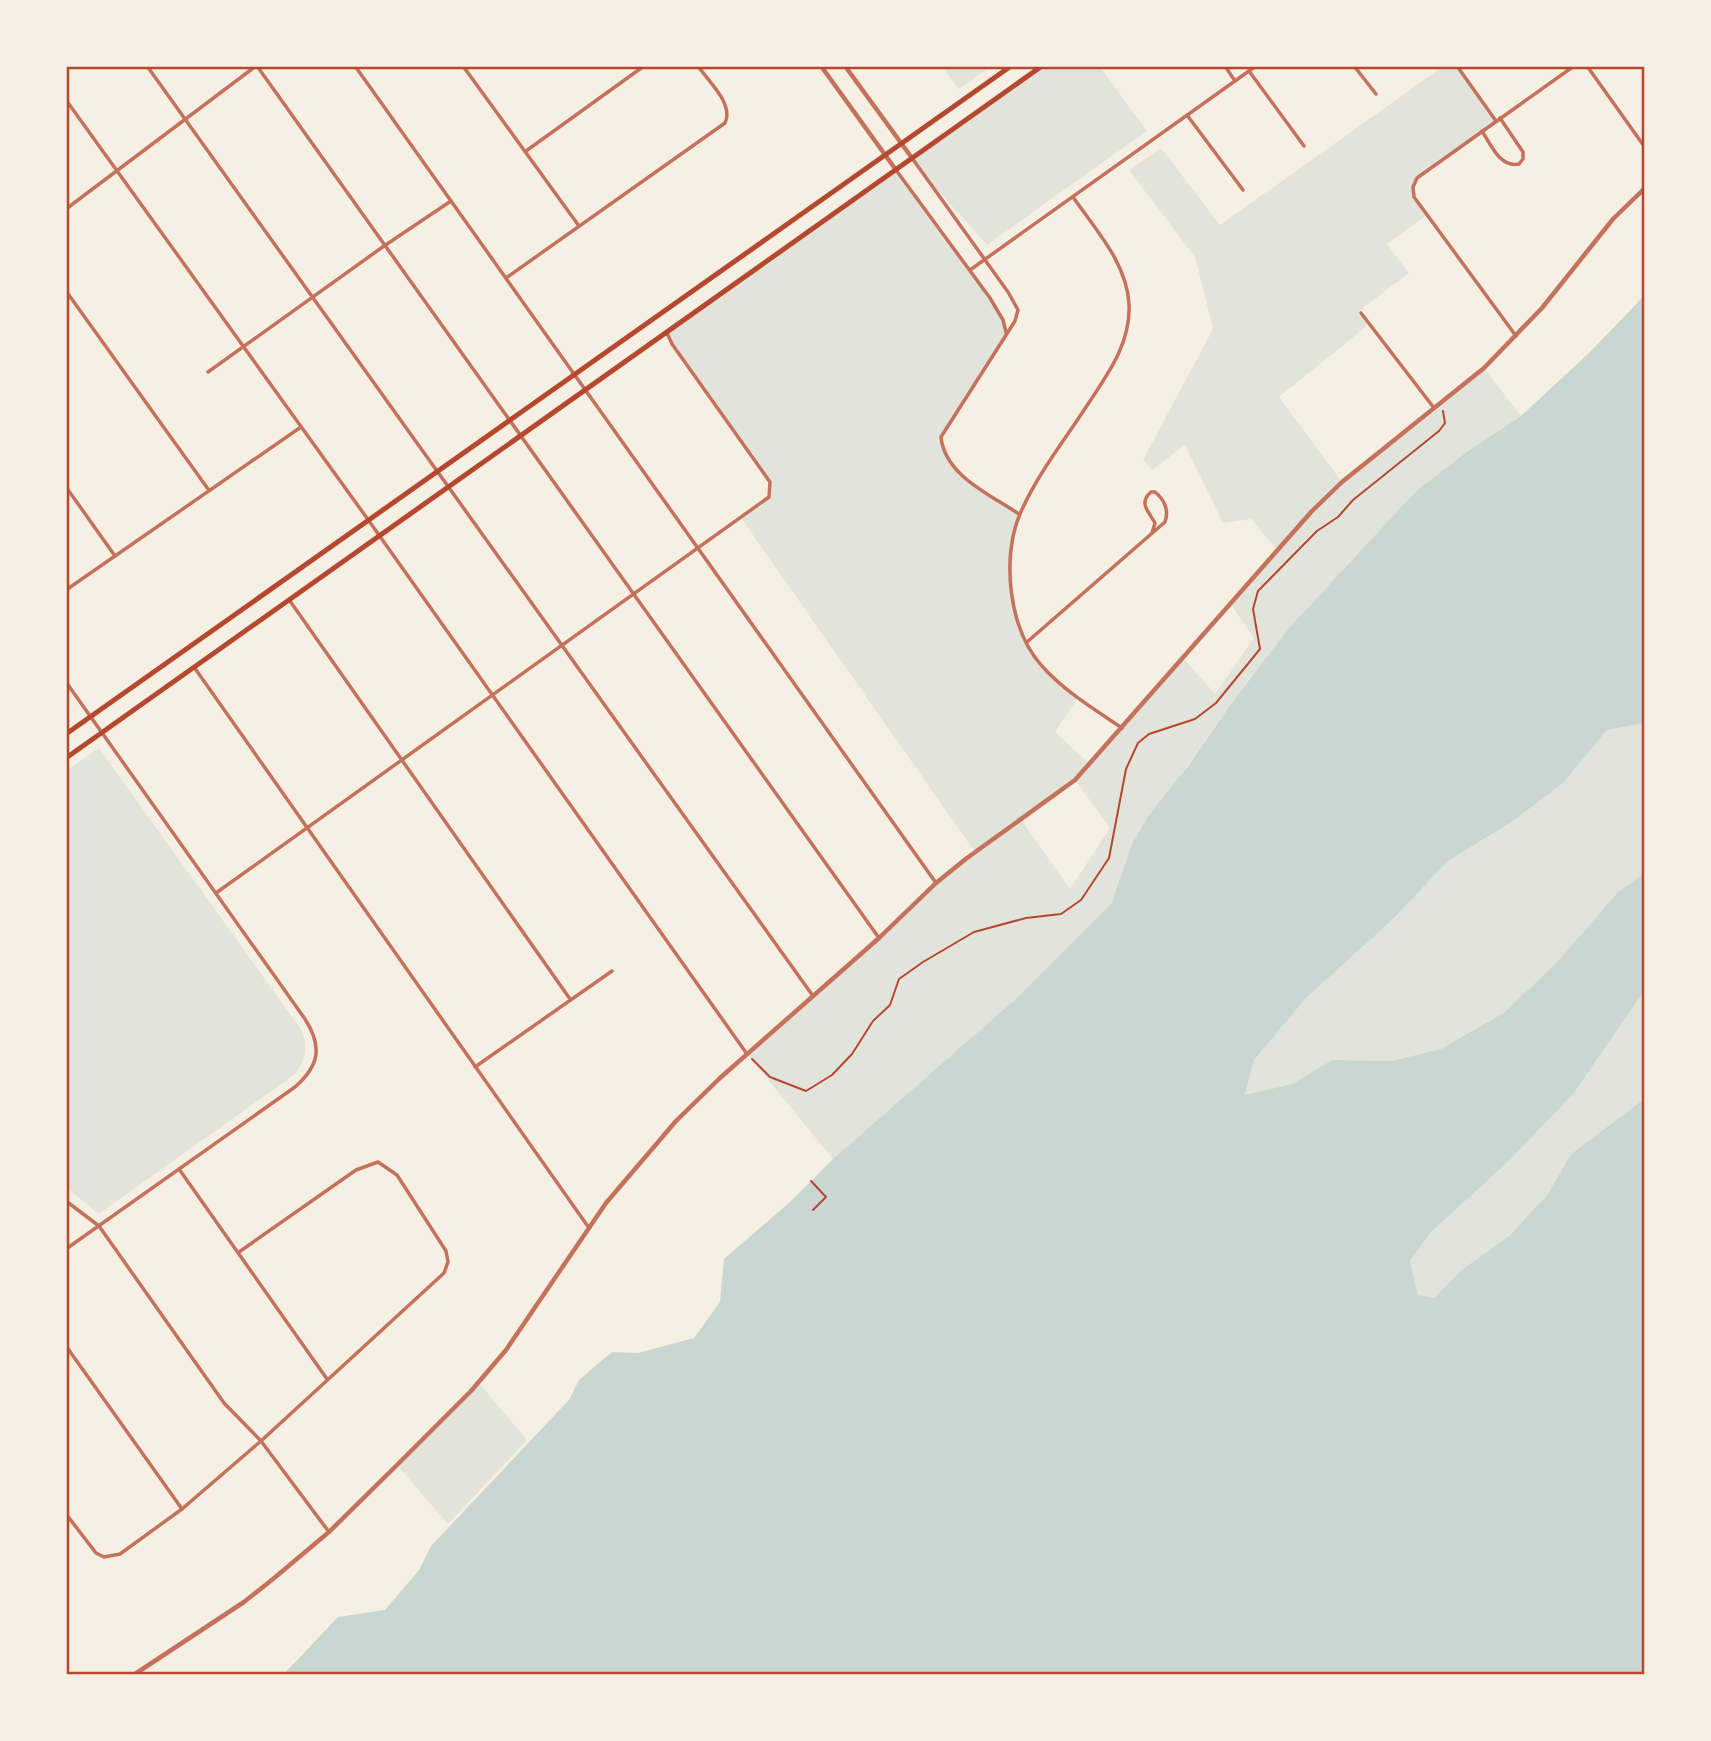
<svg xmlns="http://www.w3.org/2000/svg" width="1711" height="1741" viewBox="0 0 1711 1741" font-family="'Nunito Sans',sans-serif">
<rect width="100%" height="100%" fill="#f6efe4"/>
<g fill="#e2e4dc" fill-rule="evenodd">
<polygon points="942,67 990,67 959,89"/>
<polygon points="1042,67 1100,67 1147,131 987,245 922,173 912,158"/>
<path d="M1442,67h15l39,54 -82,61v15l13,18 -40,29 22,29 -45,34 -3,6 6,13 -88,71 63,85 94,-71 48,-43 37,48 -53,35 -52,40 -127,137 -58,76 -99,140 -21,60 -92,93 -186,162 -86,-105 132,-116 57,-55 39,-31 -234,-334 28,-21 1,-15 -98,-138 -5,-11 229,-163 101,140 9,22 -65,106 11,26 12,14 56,36 -10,39 3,50 14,39 14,23 37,33 -23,34 35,32 93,-106 32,36 39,-56 -24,-35 47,-53 -26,-31 -28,4 -38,-78 -33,25 -9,-10 70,-131 -18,-72 -66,-87 32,-22 59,77zM1075,780l35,48 -40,61 -49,-69z"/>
<polygon points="1644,723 1644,873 1618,892 1560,959 1505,1012 1441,1049 1391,1061 1332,1060 1292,1084 1245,1096 1254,1060 1306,998 1391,921 1448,861 1513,821 1563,783 1607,730"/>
<path d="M99,748l203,283c7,19 3,34 -12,47l-190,135 -4,-1 -29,-24v-418z"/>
<polygon points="1644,991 1644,1099 1571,1154 1548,1194 1509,1236 1460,1271 1433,1298 1418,1295 1410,1261 1430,1233 1511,1159 1574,1093"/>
<polygon points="479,1383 527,1440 448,1524 397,1465"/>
</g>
<polygon fill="#c9d6d2" points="1644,296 1644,723 1607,730 1563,783 1513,821 1448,861 1391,921 1306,998 1254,1060 1245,1095 1292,1084 1332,1060 1391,1061 1441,1049 1505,1012 1560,959 1618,892 1644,873 1644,991 1574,1093 1511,1159 1430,1233 1410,1261 1418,1295 1434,1298 1460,1271 1509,1236 1548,1194 1571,1154 1644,1099 1644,1674 284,1674 338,1617 385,1610 419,1570 431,1546 569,1400 579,1380 612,1352 638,1353 694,1338 720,1302 724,1259 790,1202 833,1159 1018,997 1111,904 1132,844 1149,815 1188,766 1231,704 1289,628 1416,491 1468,451 1521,416 1591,351"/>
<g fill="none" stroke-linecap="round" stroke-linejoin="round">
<g stroke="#b5482f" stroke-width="2">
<polyline points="752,1059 770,1077 806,1091 832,1075 852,1054 873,1021 890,1005 899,979 923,962 974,932 1026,918 1061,914 1081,900 1109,858 1126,769 1138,743 1149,734 1195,719 1216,703 1260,649 1253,609 1258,591 1317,531 1338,517 1353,500 1439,431 1445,423 1443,411"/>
<polyline points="811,1181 826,1197 813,1210"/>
</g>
<g stroke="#c5725c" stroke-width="3.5">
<polyline points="147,66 813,996"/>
<polyline points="257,66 879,938"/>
<polyline points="355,66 936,883"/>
<polyline points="463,66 579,226"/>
<polyline points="1225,66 1235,81"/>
<polyline points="1354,66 1376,94"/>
<polyline points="1457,66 1496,121"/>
<polyline points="1587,66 1644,146"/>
<polyline points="1249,71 1304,146"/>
<polyline points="66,100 369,521 747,1054"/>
<polyline points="1187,115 1243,190"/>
<path d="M1482,131c9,14 18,37 37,33l4,-5v-7l-23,-34"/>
<polyline points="526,151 644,66"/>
<path d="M912,158l96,134 10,18 -3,11 -74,116c4,39 50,58 78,77"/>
<polyline points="896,170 990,298 1003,320 1006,332"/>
<path d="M1073,197c22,32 54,66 56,107 2,37 -19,67 -39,97 -23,36 -53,73 -70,113 -19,44 -11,116 22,152 22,25 52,43 80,62"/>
<polyline points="66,209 256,66"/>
<polyline points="970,270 1256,66"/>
<path d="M506,278l219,-155c9,-19 -16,-41 -27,-57"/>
<polyline points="66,291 208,489"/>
<polyline points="1361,313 1434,408"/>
<polyline points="1516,336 1414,197 1413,187 1417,178 1574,66"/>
<polyline points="208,372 384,246 451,201"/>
<polyline points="66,487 115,556"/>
<polyline points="66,590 301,427"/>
<polyline points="290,601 570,999"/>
<path d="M1027,642l138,-120c4,-11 0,-22 -10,-30h-4c-13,11 -2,20 4,31l-3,10"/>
<polyline points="194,667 589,1228"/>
<path d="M66,682l239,337c18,28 14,47 -10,68l-229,162"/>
<polyline points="216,893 769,497 770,482 672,344 667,333"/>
<polyline points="475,1067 612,971"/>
<polyline points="179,1169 327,1379"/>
<polyline points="66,1201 99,1226 224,1403 261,1441 329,1532"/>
<polyline points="66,1346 182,1509"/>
<polyline points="66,1514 96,1553 104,1557 120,1554 182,1509 261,1441 444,1273 448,1262 446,1251 397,1175 378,1162 356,1170 239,1252"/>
</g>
<g stroke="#c5725c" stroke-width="4.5">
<polyline points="821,66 896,170"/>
<polyline points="845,66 912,158"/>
<polyline points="135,1674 244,1602 273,1579 329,1532 397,1465 471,1391 506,1350 606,1203 676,1121 720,1078 879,938 936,883 967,858 1075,780 1312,511 1342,482 1484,368 1542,308 1613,219 1644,189"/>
</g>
<g stroke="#b5482f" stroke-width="5">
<polyline points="66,734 1011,66"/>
<polyline points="66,758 1042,66"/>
</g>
</g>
<rect width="1711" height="1741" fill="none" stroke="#f6efe4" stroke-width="136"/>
<rect x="68" y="68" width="1575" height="1605" fill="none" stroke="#b5482f" stroke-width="2.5"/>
</svg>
